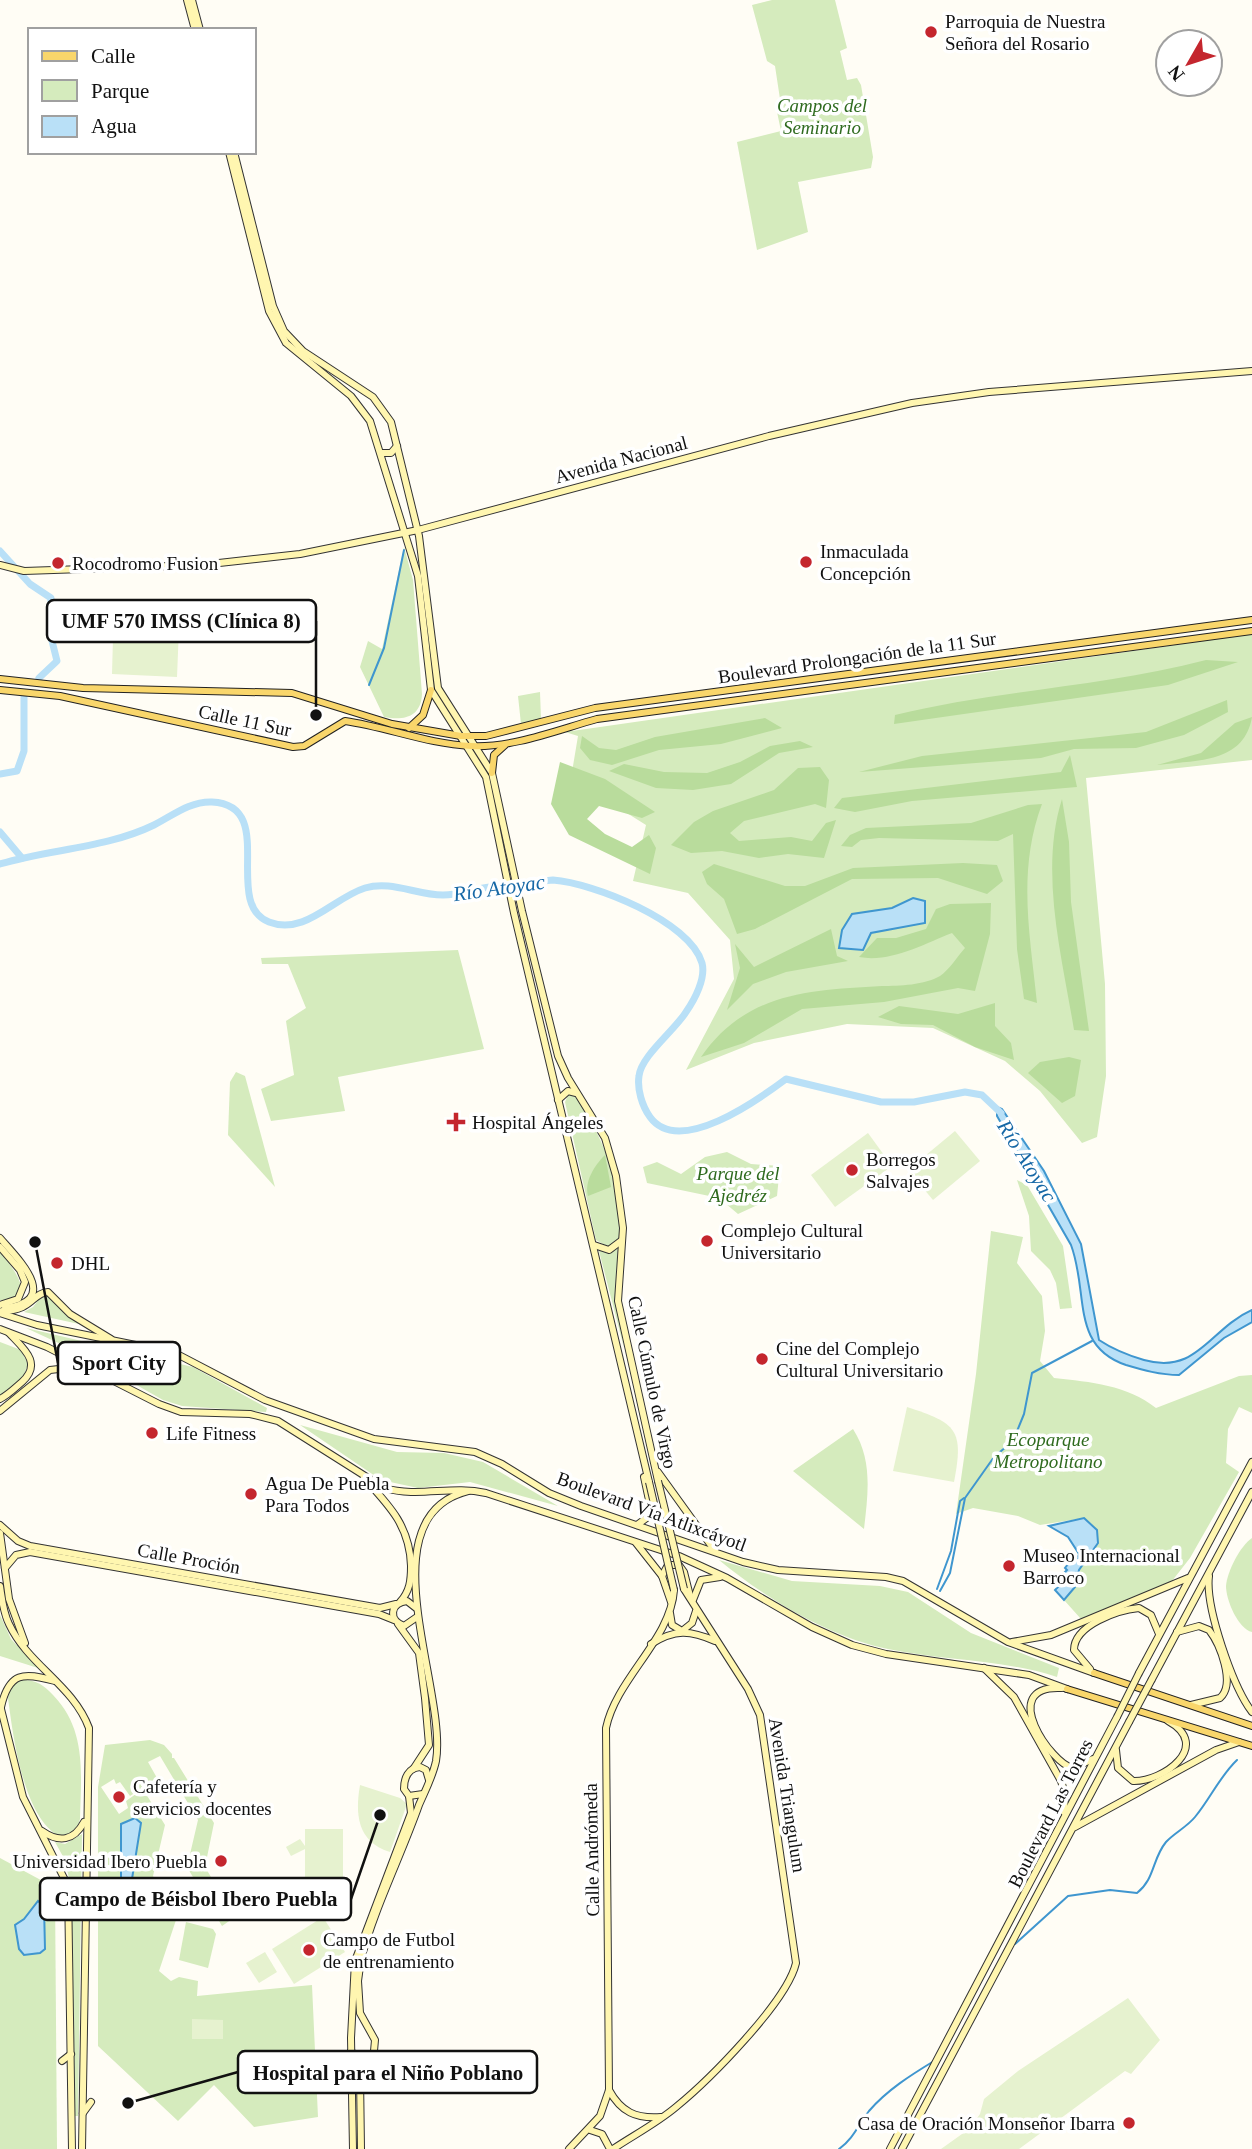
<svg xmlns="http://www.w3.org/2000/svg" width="1252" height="2149" viewBox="0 0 1252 2149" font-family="'Times New Roman',serif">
<rect width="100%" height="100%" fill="#fffdf5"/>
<g fill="#d5ebbd">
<polygon points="772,0 835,0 847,48 840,51 847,80 857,78 861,85 873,157 871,168 798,182 808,232 757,250 737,142 781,131 776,107 780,99 775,66 767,61 752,5"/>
<path d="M404,547l9,33 9,114c-1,23 -18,27 -38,23l-24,-50 8,-26 14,8z"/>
<polygon points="1252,634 1252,760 1086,778 1105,984 1106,1076 1097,1137 1082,1143 1040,1091 1005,1061 933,1028 847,1024 754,1043 686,1070 734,979 730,940 688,893 633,881 646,825 571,778 578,736 565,732"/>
<polygon points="540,692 541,719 521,724 518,696"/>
<polygon points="458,950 484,1049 338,1077 345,1111 271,1121 261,1089 294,1075 286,1021 306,1008 288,964 262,964 261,958"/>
<polygon points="236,1072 245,1076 275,1187 228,1135 230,1082"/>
<path d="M575,1094c29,46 47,88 44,144l-11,9 -12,-7 -31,-138 3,-7z"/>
<polygon points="727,1152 751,1164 780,1166 777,1196 738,1214 719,1198 647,1183 643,1167 657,1162 681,1174 705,1157"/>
<polygon points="1017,1180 1027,1185 1063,1246 1072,1308 1060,1309 1056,1283 1050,1270 1031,1251 1029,1216"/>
<path d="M991,1231l32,6 -6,26 25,33 3,35 -5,30 14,17c37,4 73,7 102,30l83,-32 13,-1v38l-13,-6 -11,22 -2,34 13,9 -49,86 -18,23 -91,38 -17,-19 11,-13 4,-17 16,-20 -11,-32 -44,7 -22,-9 -45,-8 -17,6 20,-140z"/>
<polygon points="618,1249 615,1295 624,1348 599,1251"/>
<path d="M0,1252c12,14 41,51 0,48z"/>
<polygon points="43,1294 49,1296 79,1324 24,1312 33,1307"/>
<polygon points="26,1328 193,1367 267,1408 266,1412 182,1406 163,1400 80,1353"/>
<polygon points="0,1342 21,1350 28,1364 23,1377 0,1396"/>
<polygon points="300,1425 397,1452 444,1453 483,1462 558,1506 470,1482 418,1488 381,1480"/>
<path d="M853,1429c20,31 15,65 11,100l-71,-58z"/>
<path d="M1252,1538v94c-14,-3 -26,-32 -26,-46 1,-14 14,-40 26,-48z"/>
<path d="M719,1560l73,21 88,5 28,6 63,41 88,35 -2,9c-55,-18 -113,-16 -169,-28 -59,-12 -123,-51 -169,-89z"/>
<polygon points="0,1615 11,1639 38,1668 0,1656"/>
<path d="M20,1680c15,-1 23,4 33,15 34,35 28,79 27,124 -3,12 -8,16 -21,17 -36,-19 -46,-101 -51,-138l2,-11z"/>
<polygon points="150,1740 164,1745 172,1754 172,1758 174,1758 214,1823 205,1867 235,1917 222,1926 187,1867 198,1820 160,1756 148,1762 157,1778 130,1796 120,1782 116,1784 114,1779 101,1787 119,1814 128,1808 126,1801 143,1789 165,1825 153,1876 177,1917 159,1971 171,1981 179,1977 198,1981 197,1996 312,1985 318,2117 254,2127 214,2085 178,2121 98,2046 98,1787 105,1745"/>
<polygon points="82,1834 78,2116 73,2116 71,1888 65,1860 55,1842 65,1844"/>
<polygon points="0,1858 50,1885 55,1891 57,2149 0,2149"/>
<polygon points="186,1922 213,1929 216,1934 208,1968 179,1960"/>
</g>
<g fill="#b9dc9c">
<path d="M1206,660l32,2 -70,23 -274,39 1,-9c102,-25 208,-28 311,-55z"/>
<polygon points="1227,700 1228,712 1184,735 1136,748 1074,749 1041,758 859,772 922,756 1146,732"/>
<path d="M1252,717c-8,47 -57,43 -95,48l44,-12 34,-30z"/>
<polygon points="765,718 782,728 721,744 659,750 612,765 590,760 580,748 582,736 599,748 616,750 655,737"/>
<polygon points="800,741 813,747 779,753 731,784 693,790 656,788 609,771 624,764 664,772 707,773 740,762 770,746"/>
<polygon points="1070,755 1077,787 912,801 855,812 834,808 842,798 1061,772"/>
<polygon points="560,762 605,779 655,812 642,818 599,806 587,819 605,834 632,847 649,835 656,848 650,874 569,835 551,804"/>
<polygon points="820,767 829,780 826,808 815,804 744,821 730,833 739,841 791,837 812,841 826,823 836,820 824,858 788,854 759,858 722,851 691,853 671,845 694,822 713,811 774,790 798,768"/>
<path d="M1062,799l7,43 2,60 18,129 -15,-1c-12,-74 -35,-158 -12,-231z"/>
<path d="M1042,804c-25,67 -12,130 -5,199l-13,-4 -7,-50 -4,-115 -15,7 -119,-3 -18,2 -9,7 -11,-1 9,-11 16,-7 105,-5 57,-18z"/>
<polygon points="963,863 997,865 1003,881 987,894 938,878 852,879 755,929 737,934 724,899 707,884 702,872 714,864 785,886 805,886 853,868"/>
<path d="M991,903l-1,31 -15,57 -17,-3 -74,14 -82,7 -58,34 -43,14c45,-65 109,-67 181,-71 17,0 43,-1 58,-10 9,-6 17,-19 25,-28l-13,-15c-28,11 -62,30 -93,24l18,-19h19l30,-9 10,-20 14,-5z"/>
<polygon points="831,929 837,956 848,961 786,972 753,984 727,1010 740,968 735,944 754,967"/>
<polygon points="995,1003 995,1026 1011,1043 1014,1060 975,1047 933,1025 901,1024 878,1017 899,1006 958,1014"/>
<polygon points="1069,1057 1081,1060 1075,1096 1062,1103 1028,1073 1040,1062"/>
<path d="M605,1155l6,32 -23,9c-4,-14 6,-30 17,-41z"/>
</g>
<g fill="#e6f2cf">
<polygon points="114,600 180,603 177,677 112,674"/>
<polygon points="955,1131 980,1161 933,1200 908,1170"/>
<polygon points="868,1133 892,1166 835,1207 811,1175"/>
<path d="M907,1407c50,16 57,23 47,75l-61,-11z"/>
<path d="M360,1785l40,13 7,6 -17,48c-33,-10 -35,-38 -30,-67z"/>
<polygon points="305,1829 343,1829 343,1893 305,1893 305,1849 291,1856 286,1847 300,1839 305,1846"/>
<polygon points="323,1917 345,1952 294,1984 272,1949"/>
<polygon points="265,1952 277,1972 259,1983 246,1963"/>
<polygon points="1128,1998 1160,2040 1131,2074 1125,2071 1019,2149 941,2149 969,2129 980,2114 984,2099 1018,2071"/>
<polygon points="192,2019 223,2020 223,2039 192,2039"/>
</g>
<g fill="#b9e0f7" stroke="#3f96cf" stroke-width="2">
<polygon points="913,898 925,901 925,923 871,933 863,950 839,948 842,930 852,914 892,908"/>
<path d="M997,1107l5,2 42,62 37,73 18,96c15,10 28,15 45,20 54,15 65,-31 108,-50v12l-28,16 -45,37c-19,0 -36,-5 -53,-10 -56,-19 -37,-72 -55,-120l-74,-129z"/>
<polygon points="1084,1518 1097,1530 1098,1543 1079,1570 1075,1587 1064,1600 1055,1590 1060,1585 1056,1581 1067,1570 1065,1568 1072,1559 1077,1560 1079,1554 1068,1537 1049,1526"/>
<polygon points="135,1818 141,1823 132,1879 121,1884 121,1824"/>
<polygon points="38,1901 44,1906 45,1949 40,1953 24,1955 19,1949 15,1925 24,1919"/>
</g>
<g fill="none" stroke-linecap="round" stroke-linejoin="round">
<g stroke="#3f96cf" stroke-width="2">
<polyline points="369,685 384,648 404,550"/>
<polyline points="937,1589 951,1551 960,1501 964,1498"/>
<polyline points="940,1591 950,1573 965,1498 994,1457 1013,1441 1024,1414 1032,1373 1092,1341"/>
<path d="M1015,1944l53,-48 42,-6 27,3c18,-14 15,-34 29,-51 8,-9 21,-15 29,-25 15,-18 25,-41 42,-57"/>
<path d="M839,2149c15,-11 19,-24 30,-38 18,-21 42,-36 65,-50"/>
</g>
<g stroke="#b9e0f7" stroke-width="7">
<polyline points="0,551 30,584 51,598 50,633 57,661 39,678"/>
<polyline points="0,774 17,771 24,751 24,697"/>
<polyline points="0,832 22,858"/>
<path d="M0,864c50,-15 107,-16 154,-39 18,-9 36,-24 58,-23 67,3 9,101 57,120 36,14 64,-24 96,-34 26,-8 51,7 78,7 16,0 31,-6 47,-8 21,-3 42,-5 63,-7 40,3 137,41 149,83 4,15 -7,36 -16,49 -11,18 -45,44 -47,64 -2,13 3,30 11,41 29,40 108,-17 136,-38l95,23h33l51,-10 17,3 19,18"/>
</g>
<defs>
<g id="secondary">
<polyline points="187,0 195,30"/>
<polyline points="192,0 200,30"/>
<polyline points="229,152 269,311 286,343 351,396 370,421 418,576 431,690 486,777 514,913 649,1482"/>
<polyline points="234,152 273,306 284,331 303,351 373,397 391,422 419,536 438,688 492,773 522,911 558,1056 568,1078 605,1138 616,1176 623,1228 618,1301 658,1481"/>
<polyline points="381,453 391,453 397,446"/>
<polyline points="0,565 24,571 201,565 300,554 418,530 769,436 912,403 989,392 1252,371"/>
<polyline points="558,1100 568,1091 576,1093"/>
<path d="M0,1238c18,21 62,63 5,70"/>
<polyline points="594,1245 609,1250 621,1241"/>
<polyline points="0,1247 20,1270 25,1282 18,1299 0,1305"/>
<path d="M2,1311c31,0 30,-18 46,-19l22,22 41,25"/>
<polyline points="0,1313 37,1325 175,1353 265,1400 374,1439 475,1452 502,1464 549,1493 581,1506 743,1562 778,1570 886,1577 903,1581 1008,1642 1094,1673"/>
<path d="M0,1329l47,18 112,57 22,8 69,2 28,7 106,67c35,10 67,-3 102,5l193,63 48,22 85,49 40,18 34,9 143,21 38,14"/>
<path d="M0,1399c8,-4 15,-11 22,-17 21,-19 1,-34 -13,-49"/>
<polyline points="0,1411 50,1370 85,1366"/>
<polyline points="658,1472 715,1551"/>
<path d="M364,1478c26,28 46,49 47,88 0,14 -1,25 -11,36"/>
<polyline points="0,1525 18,1541 30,1546 380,1608 396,1604"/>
<polyline points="637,1525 652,1514 644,1477"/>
<polyline points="0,1533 9,1599 25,1643"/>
<polyline points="636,1543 662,1576 671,1602"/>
<polyline points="5,1568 16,1555 30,1552 379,1614 394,1620"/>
<polyline points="662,1576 668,1565 679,1565 684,1572 690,1596"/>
<path d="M1209,1576c-4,31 24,111 43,136"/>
<path d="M0,1586c2,13 3,26 9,38 19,41 64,61 80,104l-7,421"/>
<polyline points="693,1600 701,1580 720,1577"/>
<path d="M416,1608l-9,-7c-17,2 -19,19 -3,25l13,-9"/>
<polyline points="670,1613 672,1625 682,1631 692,1623 696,1611"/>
<polyline points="398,1624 419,1653 425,1698 429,1745 414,1768"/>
<path d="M1177,1632l22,-6 10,4c11,14 27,54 11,68l-29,7"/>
<polyline points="1012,1642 1051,1635 1188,1578"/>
<path d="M651,1644c24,-15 39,-14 64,-3"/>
<polyline points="984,1668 1014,1697 1061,1781 1065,1794 1064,1812"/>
<path d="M1090,1669l-16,-19c0,-25 44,-40 65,-42l12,7 8,19"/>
<polyline points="1139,1673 1252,1462"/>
<polyline points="1152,1679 1252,1492"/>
<path d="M1061,1688c-65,-3 -9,77 12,80l20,-9"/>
<polyline points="0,1705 23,1797 68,1886 72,2149"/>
<path d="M1,1707c8,-35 22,-35 54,-26"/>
<path d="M1116,1750l2,18 15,13c30,1 80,-35 35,-60"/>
<path d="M423,1794l-14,2 -5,-7c0,-11 4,-21 16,-22l6,3 3,10"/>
<polyline points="1075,1827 1216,1750 1239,1742"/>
<path d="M42,1831c17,12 32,10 42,-9"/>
<polyline points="351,2051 358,2058 369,2058"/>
<polyline points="62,2061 71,2054"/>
<path d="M609,2090c12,22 27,29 52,27"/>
<polyline points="83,2113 91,2102"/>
<polyline points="590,2130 602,2134 610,2149"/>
<polyline points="353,2149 351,2038 355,1961 411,1813 409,1796"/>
<path d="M361,2149l-1,-74 14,-24 1,-11 -15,-27 -2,-32 3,-22c14,-52 40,-103 58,-154 6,-14 14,-29 17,-44 12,-71 -72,-244 32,-270"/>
<path d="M569,2149l31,-33 9,-26 -3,-362c10,-49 65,-89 68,-138"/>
<path d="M613,2149c21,-14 44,-26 63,-42 32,-26 111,-105 120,-144l-36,-248 -12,-26 -64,-100"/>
<polyline points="890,2149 1117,1717"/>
<polyline points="902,2149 1129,1722"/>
</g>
<g id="primary">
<polyline points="0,679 83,688 292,693 392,724 461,736 486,736 595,708 1252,620"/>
<path d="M0,690l60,6 233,51 11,-1 41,-25c42,6 83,23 126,25 42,2 86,-16 126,-27l655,-88"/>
<polyline points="409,728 423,715 431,690"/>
<polyline points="492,773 494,755 505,745"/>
<polyline points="1094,1673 1252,1726"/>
<polyline points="1067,1689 1252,1746"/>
</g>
</defs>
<use href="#secondary" stroke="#333" stroke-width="8"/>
<use href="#primary" stroke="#222" stroke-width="8"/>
<use href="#secondary" stroke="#fff6b0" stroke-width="6"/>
<use href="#primary" stroke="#f9d66b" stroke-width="6"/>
<defs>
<g id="secondary-bridge">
<polyline points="658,1481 684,1589"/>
<polyline points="649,1482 674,1590"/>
<polyline points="1117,1717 1139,1673"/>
<polyline points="1129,1722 1152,1679"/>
</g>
</defs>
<use href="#secondary-bridge" stroke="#333" stroke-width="8" stroke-linecap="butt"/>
<use href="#secondary-bridge" stroke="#fff6b0" stroke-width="6"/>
</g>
<g fill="#c4262e" stroke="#fff" stroke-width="2.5">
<circle cx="931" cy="32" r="7"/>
<circle cx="806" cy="562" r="7"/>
<circle cx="58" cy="563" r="7"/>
<path d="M452.5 1111.5h7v7h7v7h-7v7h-7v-7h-7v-7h7z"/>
<circle cx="852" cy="1170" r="7"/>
<circle cx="707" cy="1241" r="7"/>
<circle cx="57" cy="1263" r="7"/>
<circle cx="762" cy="1359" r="7"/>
<circle cx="152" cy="1433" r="7"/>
<circle cx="251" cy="1494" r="7"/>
<circle cx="1009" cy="1566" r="7"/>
<circle cx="119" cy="1797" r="7"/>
<circle cx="221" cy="1861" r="7"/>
<circle cx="309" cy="1950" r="7"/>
<circle cx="1129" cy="2123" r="7"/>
</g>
<g text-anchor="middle" stroke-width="7" stroke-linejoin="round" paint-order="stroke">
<g font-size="19" fill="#111" stroke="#fff" text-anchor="start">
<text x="945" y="28">Parroquia de Nuestra<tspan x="945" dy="22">Señora del Rosario</tspan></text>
<text x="820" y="558">Inmaculada<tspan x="820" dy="22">Concepción</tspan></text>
<text x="72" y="570">Rocodromo Fusion</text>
<text x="472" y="1129">Hospital Ángeles</text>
<text x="866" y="1166">Borregos<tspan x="866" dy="22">Salvajes</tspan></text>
<text x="721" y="1237">Complejo Cultural<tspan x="721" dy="22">Universitario</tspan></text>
<text x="71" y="1270">DHL</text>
<text x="776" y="1355">Cine del Complejo<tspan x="776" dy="22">Cultural Universitario</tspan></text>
<text x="166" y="1440">Life Fitness</text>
<text x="265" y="1490">Agua De Puebla<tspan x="265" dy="22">Para Todos</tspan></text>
<text x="1023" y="1562">Museo Internacional<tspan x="1023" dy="22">Barroco</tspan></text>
<text x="133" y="1793">Cafetería y<tspan x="133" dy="22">servicios docentes</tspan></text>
<text x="207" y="1868" text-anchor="end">Universidad Ibero Puebla</text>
<text x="323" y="1946">Campo de Futbol<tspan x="323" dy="22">de entrenamiento</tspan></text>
<text x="1115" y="2130" text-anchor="end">Casa de Oración Monseñor Ibarra</text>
</g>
<g font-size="19" font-style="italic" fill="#2f6b1f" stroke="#fff">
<text x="822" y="112">Campos del<tspan x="822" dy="22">Seminario</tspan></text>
<text x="738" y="1180">Parque del<tspan x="738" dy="22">Ajedréz</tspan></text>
<text x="1048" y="1446">Ecoparque<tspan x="1048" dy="22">Metropolitano</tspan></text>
</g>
<g font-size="19" fill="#111" stroke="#fff">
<text transform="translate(621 459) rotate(-15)" y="7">Avenida Nacional</text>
<text transform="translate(857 657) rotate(-8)" y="7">Boulevard Prolongación de la 11 Sur</text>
<text transform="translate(245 720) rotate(12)" y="7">Calle 11 Sur</text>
<text transform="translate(653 1382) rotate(78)" y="7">Calle Cúmulo de Virgo</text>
<text transform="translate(652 1511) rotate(20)" y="7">Boulevard Vía Atlixcáyotl</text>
<text transform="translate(189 1558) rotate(10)" y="7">Calle Proción</text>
<text transform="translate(788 1795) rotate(81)" y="7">Avenida Triangulum</text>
<text transform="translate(1050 1813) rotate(-63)" y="7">Boulevard Las Torres</text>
<text transform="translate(591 1850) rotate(-91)" y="7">Calle Andrómeda</text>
</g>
<g font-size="21" font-style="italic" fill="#1768a6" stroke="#fff">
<text transform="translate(499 888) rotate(-8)" y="7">Río Atoyac</text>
<text transform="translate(1027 1161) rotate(58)" y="7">Río Atoyac</text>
</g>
</g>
<path fill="none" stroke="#111" stroke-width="2.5" d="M316 715L316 621M35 1242L58 1363M380 1815L351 1899M128 2103L238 2072"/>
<g fill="#111" stroke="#fff" stroke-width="2.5">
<circle cx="316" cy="715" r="7"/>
<circle cx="35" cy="1242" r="7"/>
<circle cx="380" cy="1815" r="7"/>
<circle cx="128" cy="2103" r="7"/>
</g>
<g fill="#fff" stroke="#111" stroke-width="2.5">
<rect x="47" y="600" width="269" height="42" rx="7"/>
<rect x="58" y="1342" width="122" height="42" rx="7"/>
<rect x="40" y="1878" width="311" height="42" rx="7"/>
<rect x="238" y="2051" width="299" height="42" rx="7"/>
</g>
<g font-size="21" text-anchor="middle" font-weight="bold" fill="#111">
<text x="181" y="628">UMF 570 IMSS (Clínica 8)</text>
<text x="119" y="1370">Sport City</text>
<text x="196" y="1906">Campo de Béisbol Ibero Puebla</text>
<text x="388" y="2080">Hospital para el Niño Poblano</text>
</g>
<rect x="28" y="28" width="228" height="126" fill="#ffffff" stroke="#a0a0a0" stroke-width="2"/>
<rect x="42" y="51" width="35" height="10" fill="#f9d66b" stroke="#a0a0a0" stroke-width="2"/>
<text x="91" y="63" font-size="21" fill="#111111">Calle</text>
<rect x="42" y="80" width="35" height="21" fill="#d5ebbd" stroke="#a0a0a0" stroke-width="2"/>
<text x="91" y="98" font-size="21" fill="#111111">Parque</text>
<rect x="42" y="116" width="35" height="21" fill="#b9e0f7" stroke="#a0a0a0" stroke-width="2"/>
<text x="91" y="133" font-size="21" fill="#111111">Agua</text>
<g transform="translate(1189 63) rotate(231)"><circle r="33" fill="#ffffff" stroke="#a0a0a0" stroke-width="2"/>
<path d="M0-5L12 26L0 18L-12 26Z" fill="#c4262e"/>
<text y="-10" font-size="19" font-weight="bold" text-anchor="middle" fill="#111111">N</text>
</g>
</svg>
